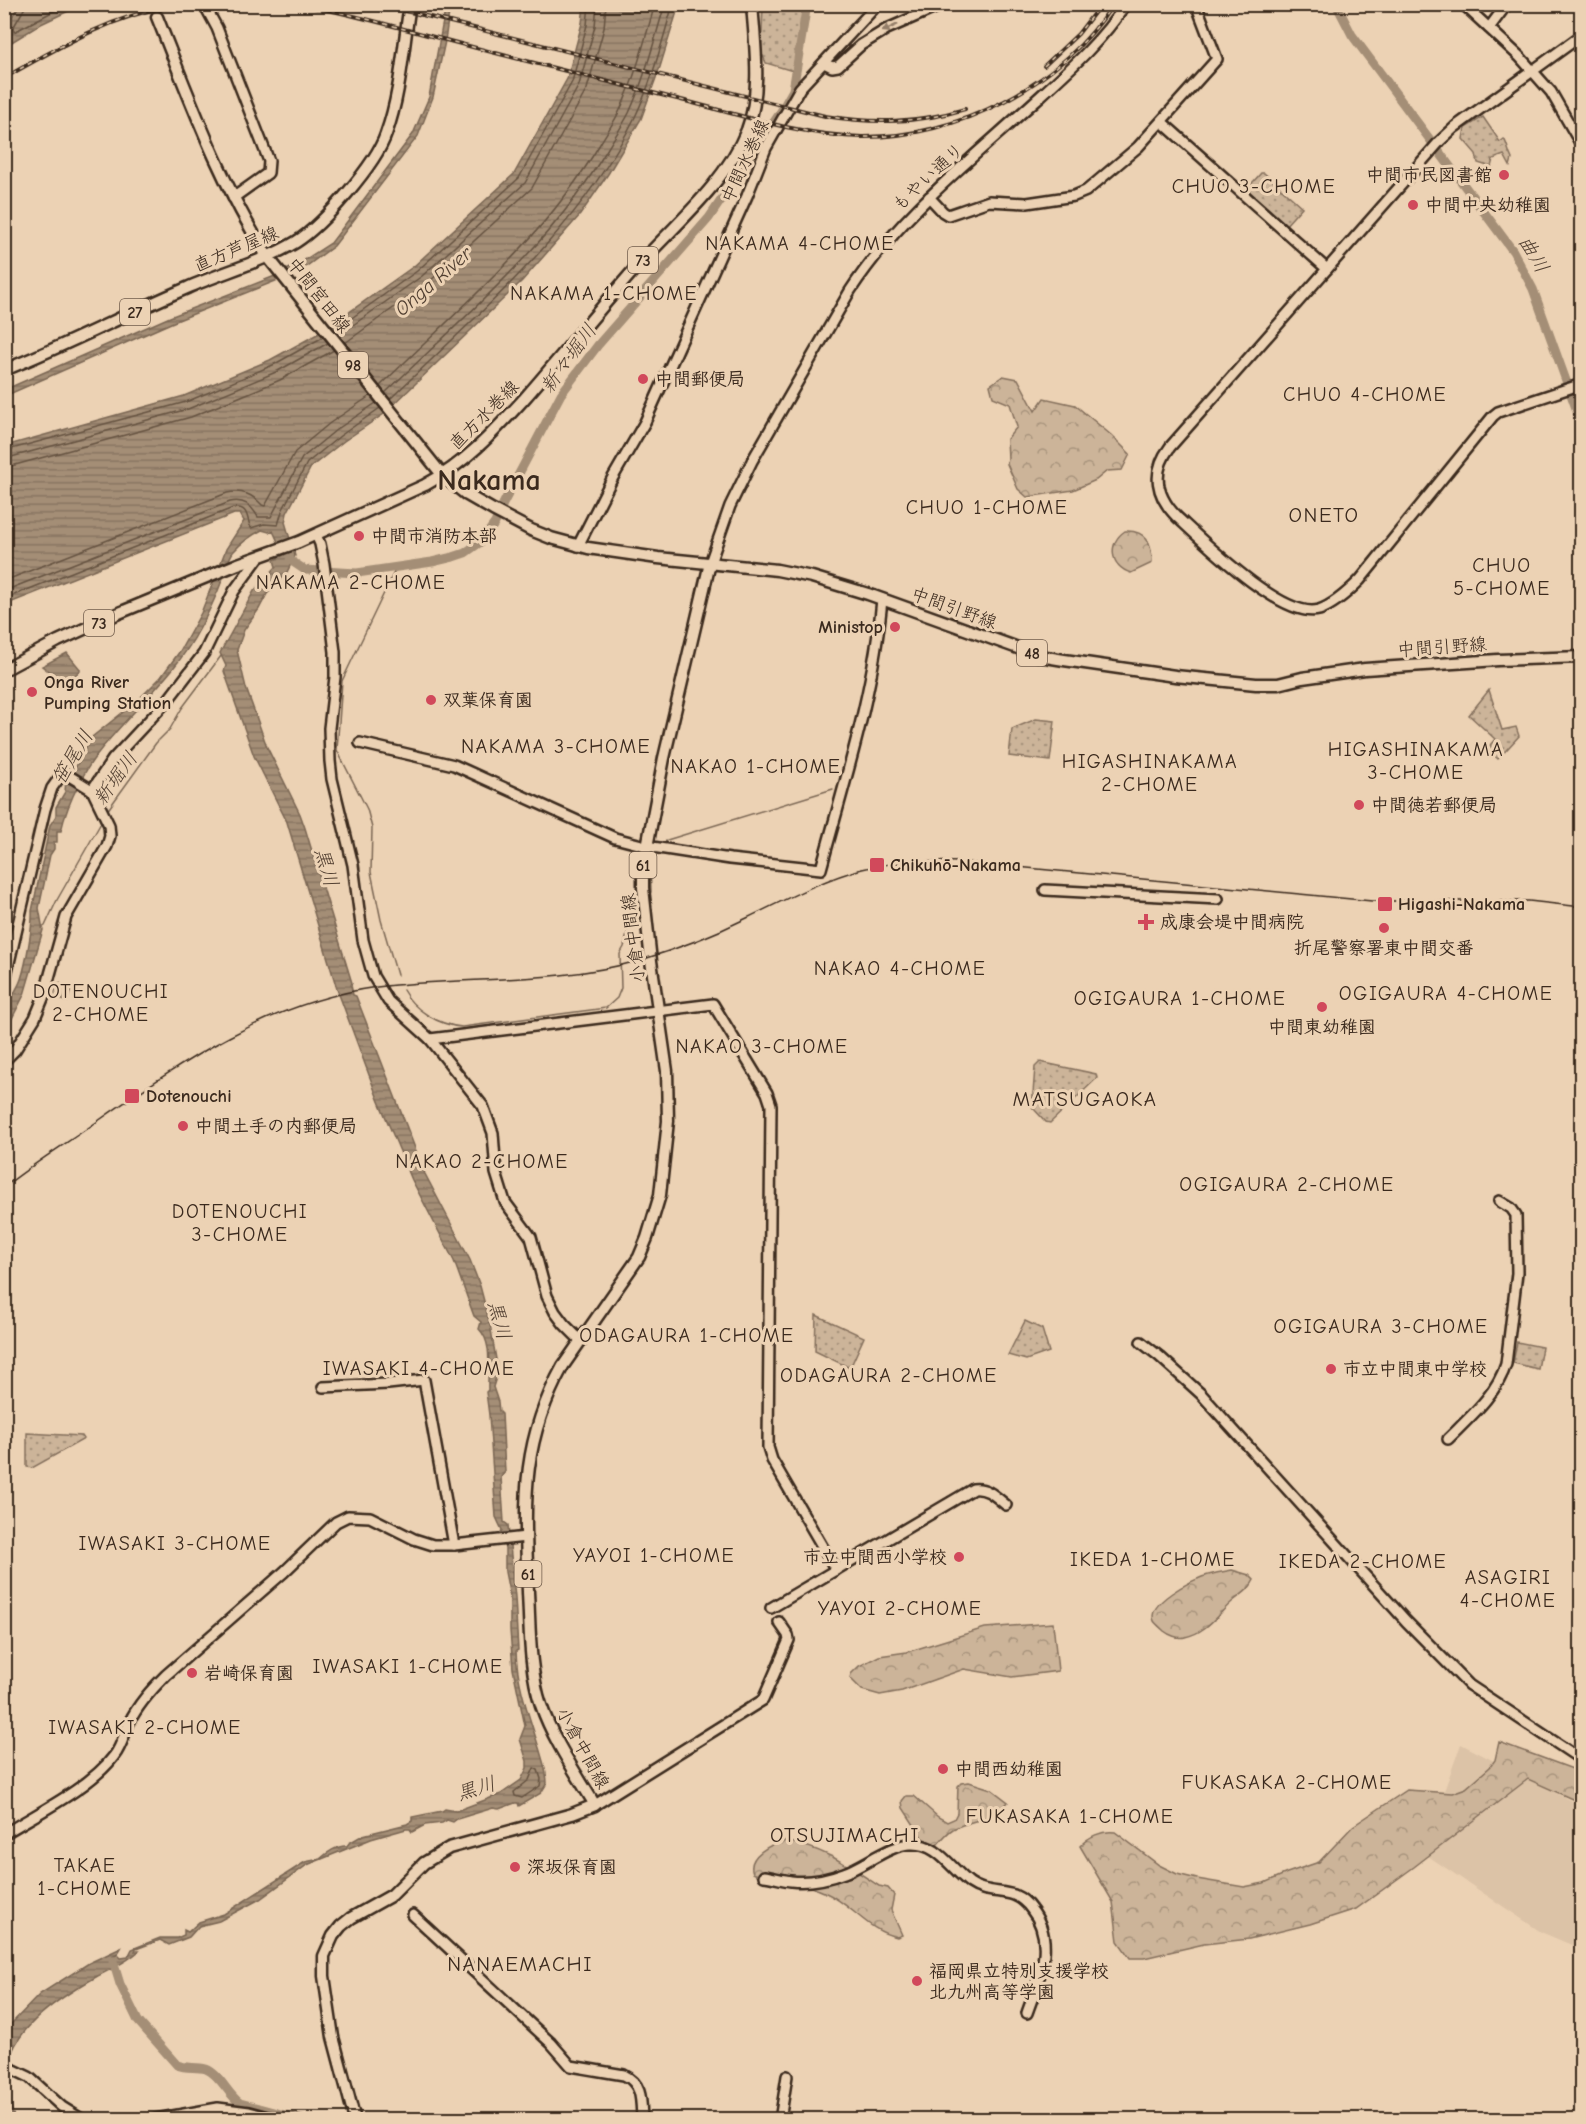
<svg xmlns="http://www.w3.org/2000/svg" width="1586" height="2124" viewBox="0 0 1586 2124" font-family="'Comic Neue','Klee One',sans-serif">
<defs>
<pattern id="forest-crowns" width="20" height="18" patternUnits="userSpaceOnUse" patternTransform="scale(1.5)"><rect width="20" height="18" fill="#ccb499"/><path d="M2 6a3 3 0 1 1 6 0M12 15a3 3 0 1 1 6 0" fill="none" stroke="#a7937c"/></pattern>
<pattern id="park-dots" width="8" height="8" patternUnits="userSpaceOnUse" patternTransform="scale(1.5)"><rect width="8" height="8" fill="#ccb499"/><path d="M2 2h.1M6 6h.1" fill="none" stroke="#a7937c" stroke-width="1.8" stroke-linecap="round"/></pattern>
<pattern id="water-rules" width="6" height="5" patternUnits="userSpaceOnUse" patternTransform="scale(1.5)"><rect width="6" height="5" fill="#a48e76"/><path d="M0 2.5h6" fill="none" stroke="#877460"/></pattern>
</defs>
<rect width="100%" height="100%" fill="#ecd2b4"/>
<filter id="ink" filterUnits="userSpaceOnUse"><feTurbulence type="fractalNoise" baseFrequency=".0167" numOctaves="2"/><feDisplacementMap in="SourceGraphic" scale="12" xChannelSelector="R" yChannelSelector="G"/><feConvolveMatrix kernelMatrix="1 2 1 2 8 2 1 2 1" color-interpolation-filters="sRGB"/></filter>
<g filter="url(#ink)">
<polygon fill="#dcc3a7" points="1461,1744 1581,1806 1581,1949 1541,1932 1422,1852"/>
<g fill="url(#forest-crowns)" stroke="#846f5c" stroke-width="1.5">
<polygon points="1003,376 1018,379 1035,411 1044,398 1075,405 1111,435 1130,454 1122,470 1107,471 1096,480 1073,490 1027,497 1018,489 1007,464 1008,459 1007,439 1017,427 1010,404 993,397 990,385"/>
<path d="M1125,531c22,-1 27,13 27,32l-21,10c-21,-6 -24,-30 -6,-42z"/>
<path d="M1232,1570l17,5 5,5c-6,12 -13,14 -22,22 -15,13 -26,31 -47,35 -7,2 -16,-2 -21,-6 -3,-3 -8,-7 -10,-10 -8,-18 38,-41 51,-45 9,-3 18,-4 27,-6z"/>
<polygon points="1053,1623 1058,1671 1012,1677 964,1669 902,1691 880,1695 862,1690 850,1678 851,1674 859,1666 879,1656 907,1652 985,1628"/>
<path d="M1499,1742l82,30v31l-53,-24 -114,88 -58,42 -46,15 -61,15 -45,5 -60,14h-14l-12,-17 -5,-39 -33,-56c8,-9 22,-16 35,-14l44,33 18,9 20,5 47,8 20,-4 23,-10 32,-11 34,-36 54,-36 45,3 14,-5 24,-21 5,-7z"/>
<path d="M969,1782l22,7 17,13c-15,20 -34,16 -55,27 -8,5 -14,14 -20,21l-6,-5 -24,-37 -1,-7 4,-5h8l24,21 9,5 7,-3 3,-6 1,-27 3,-3z"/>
<path d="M785,1841c39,7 62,24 94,45l9,2 6,7 -3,15 11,25 -5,2c-30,-6 -45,-33 -73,-45 -23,-11 -49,-8 -71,-19 -7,-17 19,-30 32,-32z"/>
</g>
<g fill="url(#park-dots)" stroke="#846f5c" stroke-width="1.5">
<polygon points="763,5 805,5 793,71 766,63 763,56 761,57"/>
<path d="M1483,117l17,25 4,-3c4,6 4,13 8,20l-2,7 -6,-11 -11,4 -2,8 -13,-4 -2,-9 -13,-15 2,-11z"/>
<polygon points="1261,173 1264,173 1302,207 1285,226 1245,191"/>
<polygon points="1489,690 1502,730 1516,727 1519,736 1498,759 1487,749 1495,739 1469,715"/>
<polygon points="1036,719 1055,721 1050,761 1009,756 1012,729"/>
<polygon points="58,983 72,986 67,1002 53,996"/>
<polygon points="1040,1062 1096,1074 1097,1078 1050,1123 1046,1122 1032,1107 1035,1067"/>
<polygon points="816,1315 864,1337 850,1368 815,1351"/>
<polygon points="1025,1321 1042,1329 1049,1352 1026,1360 1008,1355"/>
<polygon points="1517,1342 1542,1347 1538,1369 1513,1363"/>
<polygon points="27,1433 82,1436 84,1439 32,1468 27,1467"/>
</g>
<g fill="url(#water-rules)" stroke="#7a6653" stroke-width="1.5">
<path d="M20,5v-1l61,1 -40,19 -34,21c-7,-13 5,-30 13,-40z"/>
<polygon points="446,5 450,5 445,41 433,97 418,136 334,246 304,268 278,280 171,323 5,396 4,390 170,317 275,276 300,263 331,243 413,134 429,97"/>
<path d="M584,5h95l-19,62 -19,52 -33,55 -28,41 -58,66 -138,133 -40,27 -33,26 -24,46 -2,9 10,34 -9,18 -19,20 -8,15 -15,21 -7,20 9,38 21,59 33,67 5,14 47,155 -1,2 2,10 3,1 69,178 45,86 10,26 10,38 8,47 -5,16 5,15 1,9 3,3 3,58 -4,5 3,45 4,3 7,72 3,53 -2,1c1,35 14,67 24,100 3,11 7,21 7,32l-6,10 -22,13 -1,-3h-3l-16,6 -6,-1 -36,11 -4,3 -6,-2 -5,3 -17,2 -13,7 -2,-3h-4l-35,10 -64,26 -47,34 -41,22 -20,5 -10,11 -20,8 -9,-5 -24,9 -1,2h4c-13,12 -27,17 -43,26 -39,22 -93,56 -90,107 0,12 5,24 9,36l-8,-1 -2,-4v-81l6,-10 29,-30 49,-31 32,-15 -3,5 -6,3 6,-1 3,3 7,-1 4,-8 28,-11h17l7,-3v-5l4,2 11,-10 25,-8 81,-52 15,-3c6,-6 18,-14 27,-13l2,-3 14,-8 44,-11 5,-3v-4l30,-6 3,-2 11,2 45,-17 20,-14 6,-12v-7l-7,-22 5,-13 -12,-57 -3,-39v-33l-5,-25v-24l-6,-11 3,-7 -6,-13 -7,-102 -3,-23 2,-2c-1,-19 6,-46 -9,-61l2,-7 -7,-6 -20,-55 -42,-81 -34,-81 -41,-110 -50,-167 -33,-66 -30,-85 2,-5 -6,-13 34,-62 22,-24 -2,-7 10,-5 -11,-24 -4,1 -7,-2c-10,5 -22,14 -29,22 -5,7 -7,18 -10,26 -6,16 -14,34 -23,50 -23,44 -60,75 -92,113 -22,24 -40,60 -47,90h-4v11h-3v7l-4,6 -11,53 4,22 -19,65 -19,37c0,-6 -2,-13 0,-19 2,-11 12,-22 16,-34 5,-15 12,-53 11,-68l18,-86 6,-9v-9l9,-15 1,-13 8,-9 18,-33 45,-36 24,-24 19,-26 21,-38 25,-64 18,-28 -4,-7h-6l-229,91v-159l179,-50 86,-36 51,-28 93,-66 100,-92 53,-95 15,-56z"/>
<polygon points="67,653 80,669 80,671 64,683 42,666"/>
</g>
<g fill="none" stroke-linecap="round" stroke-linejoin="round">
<g stroke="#655241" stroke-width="1.5">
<polyline points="25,4 24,9 13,28 14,32 67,4"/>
<polyline points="335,330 417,271 519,178 572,82 587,25 589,4"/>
<polyline points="339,335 422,276 525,183 579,85 595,26 597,4"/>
<polyline points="345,343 428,283 532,188 587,89 604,28 606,4"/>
<path d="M380,386c78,-76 164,-147 220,-242 7,-12 15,-23 21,-36 15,-33 24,-69 34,-104"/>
<path d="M385,393c80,-77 167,-149 223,-245 7,-12 15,-23 21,-35 16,-35 25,-72 36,-109"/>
<path d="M390,399c89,-86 189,-169 245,-282 17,-35 27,-75 38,-113"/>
<polyline points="4,451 186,402 273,365 323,337"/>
<polyline points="4,459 188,409 276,372 328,343"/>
<polyline points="4,468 191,417 280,380 334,350"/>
<path d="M4,581l223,-88c15,-3 25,1 35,12l3,1 30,-54 35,-29 40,-27"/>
<path d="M4,591l226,-89c14,-3 21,3 28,15h13l31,-59 34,-28 40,-27"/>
<path d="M4,599l229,-91c17,-2 13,11 18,20l13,-4 14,1 4,-14 25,-48 33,-27 40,-28"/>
<polygon points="534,1768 538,1770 541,1779 540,1786 522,1798 515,1796 514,1792 529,1780"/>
</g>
<g stroke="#7a6653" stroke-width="1.5">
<polyline points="396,568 342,681 337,750 367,809 372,828 371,872 381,920 397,975"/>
<polyline points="107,811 156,743 170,729 182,708 221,656"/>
<polyline points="663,844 667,840 833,789"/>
<polyline points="649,896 651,892 650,859 656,852"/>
<polyline points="42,928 45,926 57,900 102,821"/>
<path d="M403,990c11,20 35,35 59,37l144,-19 11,-10 4,-10 -1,-34 4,-7 4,-17 13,-20"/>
</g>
<g stroke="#a48e76" stroke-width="9">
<polyline points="1336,4 1352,35 1513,251 1533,289 1582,425"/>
<polyline points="290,560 305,570 357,573 432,562 453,557 465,553 482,541 495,523 503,504 561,394 598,345 709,218 780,113 793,90 807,4"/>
<path d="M113,1961l7,23 18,37 39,44c10,4 19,1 29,4 14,5 22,26 34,34l63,17"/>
</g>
<polyline stroke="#c9b096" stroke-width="10" stroke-dasharray="10 5" stroke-linecap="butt" points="153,4 157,17"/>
<defs>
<g id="secondary">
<polyline points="204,4 217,28 269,161 268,173 233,198"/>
<polyline points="1463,4 1520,57 1551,92 1582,146"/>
<polyline points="1489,28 1507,4"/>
<path d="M1582,35l-127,92 -15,14 -270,306c-19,25 -14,49 7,70 26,24 106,103 142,93 15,-5 30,-19 41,-30l133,-164 5,-4 84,-28"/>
<polyline points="824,63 832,67 838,66 861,45 887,29 944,4"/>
<polyline points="1162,122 1327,269"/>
<polyline points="929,197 943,212 948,215 989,201 1027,203 1074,196 1086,191 1138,147 1217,59 1196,4"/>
<polyline points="316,535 320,544 324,564 335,652 335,677 329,728 330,761 332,779 353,865 363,940 373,976 388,1001 430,1039 483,1106 493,1133 496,1173 505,1202 531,1237 547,1296 555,1312 564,1324 581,1341"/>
<polyline points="578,546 612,479 645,422 747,196 766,148 800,88 878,4"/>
<path d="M710,563l20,-57 22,-45 98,-170c49,-75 119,-130 185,-190 33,-30 66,-59 91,-97"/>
<path d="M360,743l94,22 161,73 31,8 84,13 91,10c24,-89 53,-178 61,-270"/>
<polyline points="92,790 113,759 168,700 204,653 234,591 259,557"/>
<polyline points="1045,890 1218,899"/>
<polyline points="4,984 45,809 52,788 62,774 66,774 92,790 109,825 110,836 107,846 66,917 44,996 35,1018 15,1050 4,1061"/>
<polyline points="430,1039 713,1004 767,1093 771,1105 768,1447 772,1460 836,1570"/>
<polyline points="1141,1342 1159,1356 1201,1394 1406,1621 1469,1685 1582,1760"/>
<polyline points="323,1387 388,1384 424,1380 454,1545"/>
<path d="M1448,1439c22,-22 49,-45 58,-75l11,-91 -1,-58 -5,-7 -12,-7"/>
<path d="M771,1608l202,-119c14,-2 23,8 33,16"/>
<polyline points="595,1805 763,1700 789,1640 788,1635 779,1622"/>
<path d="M4,1834c34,-21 87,-47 110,-78 8,-10 10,-22 15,-33 9,-19 23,-34 37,-48l118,-103 52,-50 12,-6 22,1 44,22 19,6h21l72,-8"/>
<path d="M764,1876c9,1 18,4 27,5 18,2 37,-2 53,-8 20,-7 47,-29 67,-29 27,-1 40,25 59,39 14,10 29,7 44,12 7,3 13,8 17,14 26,32 8,70 -4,104"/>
<path d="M413,1915l138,128 20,23 53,9c19,9 17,26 18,45"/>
<polyline points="4,2065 29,2077 62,2107 83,2120"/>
<polyline points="150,2120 218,2108 249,2112 279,2120"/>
<polyline points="780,2120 787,2076"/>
</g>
<g id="primary">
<path d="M157,17c33,82 63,165 110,239l176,220 24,19 26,15 38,20 20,8 37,10 70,10 119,12 35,7 56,17 172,62 24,4 111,16 81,8h22l24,-6 63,-9 133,-9 84,-3"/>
<path d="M4,370c63,-25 122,-56 183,-82 36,-16 76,-26 109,-46 27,-17 80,-78 90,-108 15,-41 17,-87 24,-130"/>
<path d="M4,670l54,-29 61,-28 119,-49 61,-22 126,-57c40,-21 69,-53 99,-86 37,-42 72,-86 109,-128 39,-44 91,-85 114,-141 15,-39 8,-84 5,-126"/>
<path d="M355,2120l-22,-83 -9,-61v-20l9,-20 8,-10 10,-8 41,-23 32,-32 25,-15 123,-34 23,-9c-19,-32 -42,-65 -54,-100 -12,-36 -11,-76 -13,-113 -3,-87 -9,-146 35,-226l76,-109 8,-19 13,-43 8,-74 -1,-50 -16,-110 -8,-73v-20l21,-110 46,-195"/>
</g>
</defs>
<use href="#secondary" stroke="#3b2a1e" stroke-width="14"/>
<use href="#primary" stroke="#3b2a1e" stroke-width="15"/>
<use href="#secondary" stroke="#ecd2b4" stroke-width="9"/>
<use href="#primary" stroke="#ecd2b4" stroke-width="10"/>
<path stroke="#3b2a1e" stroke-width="1.5" d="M4,1187c30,-24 63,-44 94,-66 87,-61 171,-119 279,-134 87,-11 178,-2 264,-27 36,-11 72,-25 106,-42 38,-18 74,-38 115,-49 33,-8 69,-8 103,-7l407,39h157l53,6"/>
<defs>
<g id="rail">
<path d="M296,4c47,7 99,23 146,35 83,22 167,43 251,64 53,14 113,33 169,34 95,1 200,-52 251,-133"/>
<path d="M372,4l42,9 411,103c49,8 93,7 140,-7"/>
<polyline points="1044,66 1078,34 1101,4"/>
<path d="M4,78c58,-33 108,-62 174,-74"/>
</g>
</defs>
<use href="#rail" stroke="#3b2a1e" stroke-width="4"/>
<use href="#rail" stroke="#ecd2b4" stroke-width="1.5" stroke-dasharray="4.5" stroke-linecap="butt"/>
</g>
<defs><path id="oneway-solid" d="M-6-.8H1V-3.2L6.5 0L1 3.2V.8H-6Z" transform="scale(1.5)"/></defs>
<use fill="#947e69" href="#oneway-solid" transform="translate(890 28) rotate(155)"/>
</g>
<g fill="#d1495b" stroke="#ecd2b4" stroke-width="2">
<circle cx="1504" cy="175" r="6"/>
<circle cx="1413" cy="205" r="6"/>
<circle cx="643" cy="379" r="6"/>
<circle cx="359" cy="536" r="6"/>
<circle cx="895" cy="627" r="6"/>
<circle cx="32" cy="692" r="6"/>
<circle cx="431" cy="700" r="6"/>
<circle cx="1359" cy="805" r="6"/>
<rect x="869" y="857" width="16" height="16" rx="3"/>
<rect x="1377" y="896" width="16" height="16" rx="3"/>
<path d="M1143 913h6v6h6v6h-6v6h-6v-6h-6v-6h6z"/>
<circle cx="1384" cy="928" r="6"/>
<circle cx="1322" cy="1007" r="6"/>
<rect x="124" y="1088" width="16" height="16" rx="3"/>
<circle cx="183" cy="1126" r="6"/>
<circle cx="1331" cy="1369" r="6"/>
<circle cx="959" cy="1557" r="6"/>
<circle cx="192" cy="1673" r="6"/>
<circle cx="943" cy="1769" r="6"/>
<circle cx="515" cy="1867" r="6"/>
<circle cx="917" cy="1981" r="6"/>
</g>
<g text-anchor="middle" stroke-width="6" stroke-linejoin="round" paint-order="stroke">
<g fill="#ecd2b4" stroke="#705c4b" stroke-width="1.5">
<rect x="628" y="247" width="30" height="26" rx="4.5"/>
<rect x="120" y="299" width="30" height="26" rx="4.5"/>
<rect x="338" y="352" width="30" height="26" rx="4.5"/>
<rect x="84" y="610" width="30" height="26" rx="4.5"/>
<rect x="1017" y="640" width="30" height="26" rx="4.5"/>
<rect x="629.5" y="852" width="27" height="26" rx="4.5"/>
<rect x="514.5" y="1561" width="27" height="26" rx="4.5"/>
</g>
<g font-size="16" font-weight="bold" fill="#3b2a1e">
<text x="643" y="266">73</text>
<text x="135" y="318">27</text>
<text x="353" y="371">98</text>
<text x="99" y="629">73</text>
<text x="1032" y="659">48</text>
<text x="643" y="871">61</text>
<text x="528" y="1580">61</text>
</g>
<g font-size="18" fill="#3b2a1e" stroke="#ecd2b4">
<text transform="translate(745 161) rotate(-65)" y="6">中間水巻線</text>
<text transform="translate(928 177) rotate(-43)" y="6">もやい通り</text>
<text transform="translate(236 249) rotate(-23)" y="6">直方芦屋線</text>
<text transform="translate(319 295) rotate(52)" y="6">中間宮田線</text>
<text transform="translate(484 415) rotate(-45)" y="6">直方水巻線</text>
<text transform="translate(954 608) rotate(20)" y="6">中間引野線</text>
<text transform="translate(1442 647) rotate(-4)" y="6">中間引野線</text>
<text transform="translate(633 938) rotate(-97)" y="6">小倉中間線</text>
<text transform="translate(583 1748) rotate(61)" y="6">小倉中間線</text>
</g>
<g font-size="18" font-weight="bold" fill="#3b2a1e" stroke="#ecd2b4" text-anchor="start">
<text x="1492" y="181" text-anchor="end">中間市民図書館</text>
<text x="1425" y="211">中間中央幼稚園</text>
<text x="655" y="385">中間郵便局</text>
<text x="371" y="542">中間市消防本部</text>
<text x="883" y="633" text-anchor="end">Ministop</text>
<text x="44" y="688">Onga River<tspan x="44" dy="21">Pumping Station</tspan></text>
<text x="443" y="706">双葉保育園</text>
<text x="1371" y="811">中間徳若郵便局</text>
<text x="890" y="871">Chikuhō-Nakama</text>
<text x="1398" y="910">Higashi-Nakama</text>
<text x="1160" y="928">成康会堤中間病院</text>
<text x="1384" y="954" text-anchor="middle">折尾警察署東中間交番</text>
<text x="1322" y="1033" text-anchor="middle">中間東幼稚園</text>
<text x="146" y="1102">Dotenouchi</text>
<text x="195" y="1132">中間土手の内郵便局</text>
<text x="1343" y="1375">市立中間東中学校</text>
<text x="947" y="1563" text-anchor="end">市立中間西小学校</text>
<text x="204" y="1679">岩崎保育園</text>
<text x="955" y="1775">中間西幼稚園</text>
<text x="527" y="1873">深坂保育園</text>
<text x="929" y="1977">福岡県立特別支援学校<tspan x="929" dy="21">北九州高等学園</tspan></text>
</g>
<g font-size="20" letter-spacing="1.5" fill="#3b2a1e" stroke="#ecd2b4">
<text x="1254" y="193">CHUO 3-CHOME</text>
<text x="800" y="250">NAKAMA 4-CHOME</text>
<text x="604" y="300">NAKAMA 1-CHOME</text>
<text x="1365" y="401">CHUO 4-CHOME</text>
<text x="987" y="514">CHUO 1-CHOME</text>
<text x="1502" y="572">CHUO<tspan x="1502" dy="23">5-CHOME</tspan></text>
<text x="351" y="589">NAKAMA 2-CHOME</text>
<text x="556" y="753">NAKAMA 3-CHOME</text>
<text x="1416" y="756">HIGASHINAKAMA<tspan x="1416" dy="23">3-CHOME</tspan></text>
<text x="1150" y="768">HIGASHINAKAMA<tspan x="1150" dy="23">2-CHOME</tspan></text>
<text x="756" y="773">NAKAO 1-CHOME</text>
<text x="900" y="975">NAKAO 4-CHOME</text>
<text x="101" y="998">DOTENOUCHI<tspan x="101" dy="23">2-CHOME</tspan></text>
<text x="1446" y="1000">OGIGAURA 4-CHOME</text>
<text x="1180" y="1005">OGIGAURA 1-CHOME</text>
<text x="762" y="1053">NAKAO 3-CHOME</text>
<text x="482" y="1168">NAKAO 2-CHOME</text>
<text x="1287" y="1191">OGIGAURA 2-CHOME</text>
<text x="240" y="1218">DOTENOUCHI<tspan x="240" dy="23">3-CHOME</tspan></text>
<text x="1381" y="1333">OGIGAURA 3-CHOME</text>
<text x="687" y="1342">ODAGAURA 1-CHOME</text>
<text x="419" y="1375">IWASAKI 4-CHOME</text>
<text x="889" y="1382">ODAGAURA 2-CHOME</text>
<text x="175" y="1550">IWASAKI 3-CHOME</text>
<text x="654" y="1562">YAYOI 1-CHOME</text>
<text x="1153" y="1566">IKEDA 1-CHOME</text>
<text x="1363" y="1568">IKEDA 2-CHOME</text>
<text x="1508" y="1584">ASAGIRI<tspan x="1508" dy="23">4-CHOME</tspan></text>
<text x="900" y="1615">YAYOI 2-CHOME</text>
<text x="408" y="1673">IWASAKI 1-CHOME</text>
<text x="145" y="1734">IWASAKI 2-CHOME</text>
<text x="1287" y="1789">FUKASAKA 2-CHOME</text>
<text x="1070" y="1823">FUKASAKA 1-CHOME</text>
<text x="85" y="1872">TAKAE<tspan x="85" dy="23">1-CHOME</tspan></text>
</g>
<g font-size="20" font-style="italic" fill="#503e30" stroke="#ecd2b4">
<text transform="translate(1534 254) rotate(59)" y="7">曲川</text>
<text transform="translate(433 281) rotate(-41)" y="7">Onga River</text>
<text transform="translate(568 358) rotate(-54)" y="7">新々堀川</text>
<text transform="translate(72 757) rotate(-59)" y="7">笹尾川</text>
<text transform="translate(115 778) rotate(-54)" y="7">新堀川</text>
<text transform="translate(327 867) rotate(74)" y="7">黒川</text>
<text transform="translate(500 1320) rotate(75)" y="7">黒川</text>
<text transform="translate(476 1788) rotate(-17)" y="7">黒川</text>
</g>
<g font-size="21" letter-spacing="1.5" fill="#3b2a1e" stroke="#ecd2b4">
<text x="1324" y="522">ONETO</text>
<text x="1085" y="1106">MATSUGAOKA</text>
<text x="845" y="1842">OTSUJIMACHI</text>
<text x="520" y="1971">NANAEMACHI</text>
</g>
<g font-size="30" font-weight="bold" fill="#3b2a1e" stroke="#ecd2b4">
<text x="489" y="490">Nakama</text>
</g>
</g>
<rect width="1586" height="2124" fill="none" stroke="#ecd2b4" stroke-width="24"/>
<rect x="12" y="12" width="1562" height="2100" fill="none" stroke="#3b2a1e" stroke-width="2" filter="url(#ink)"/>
</svg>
